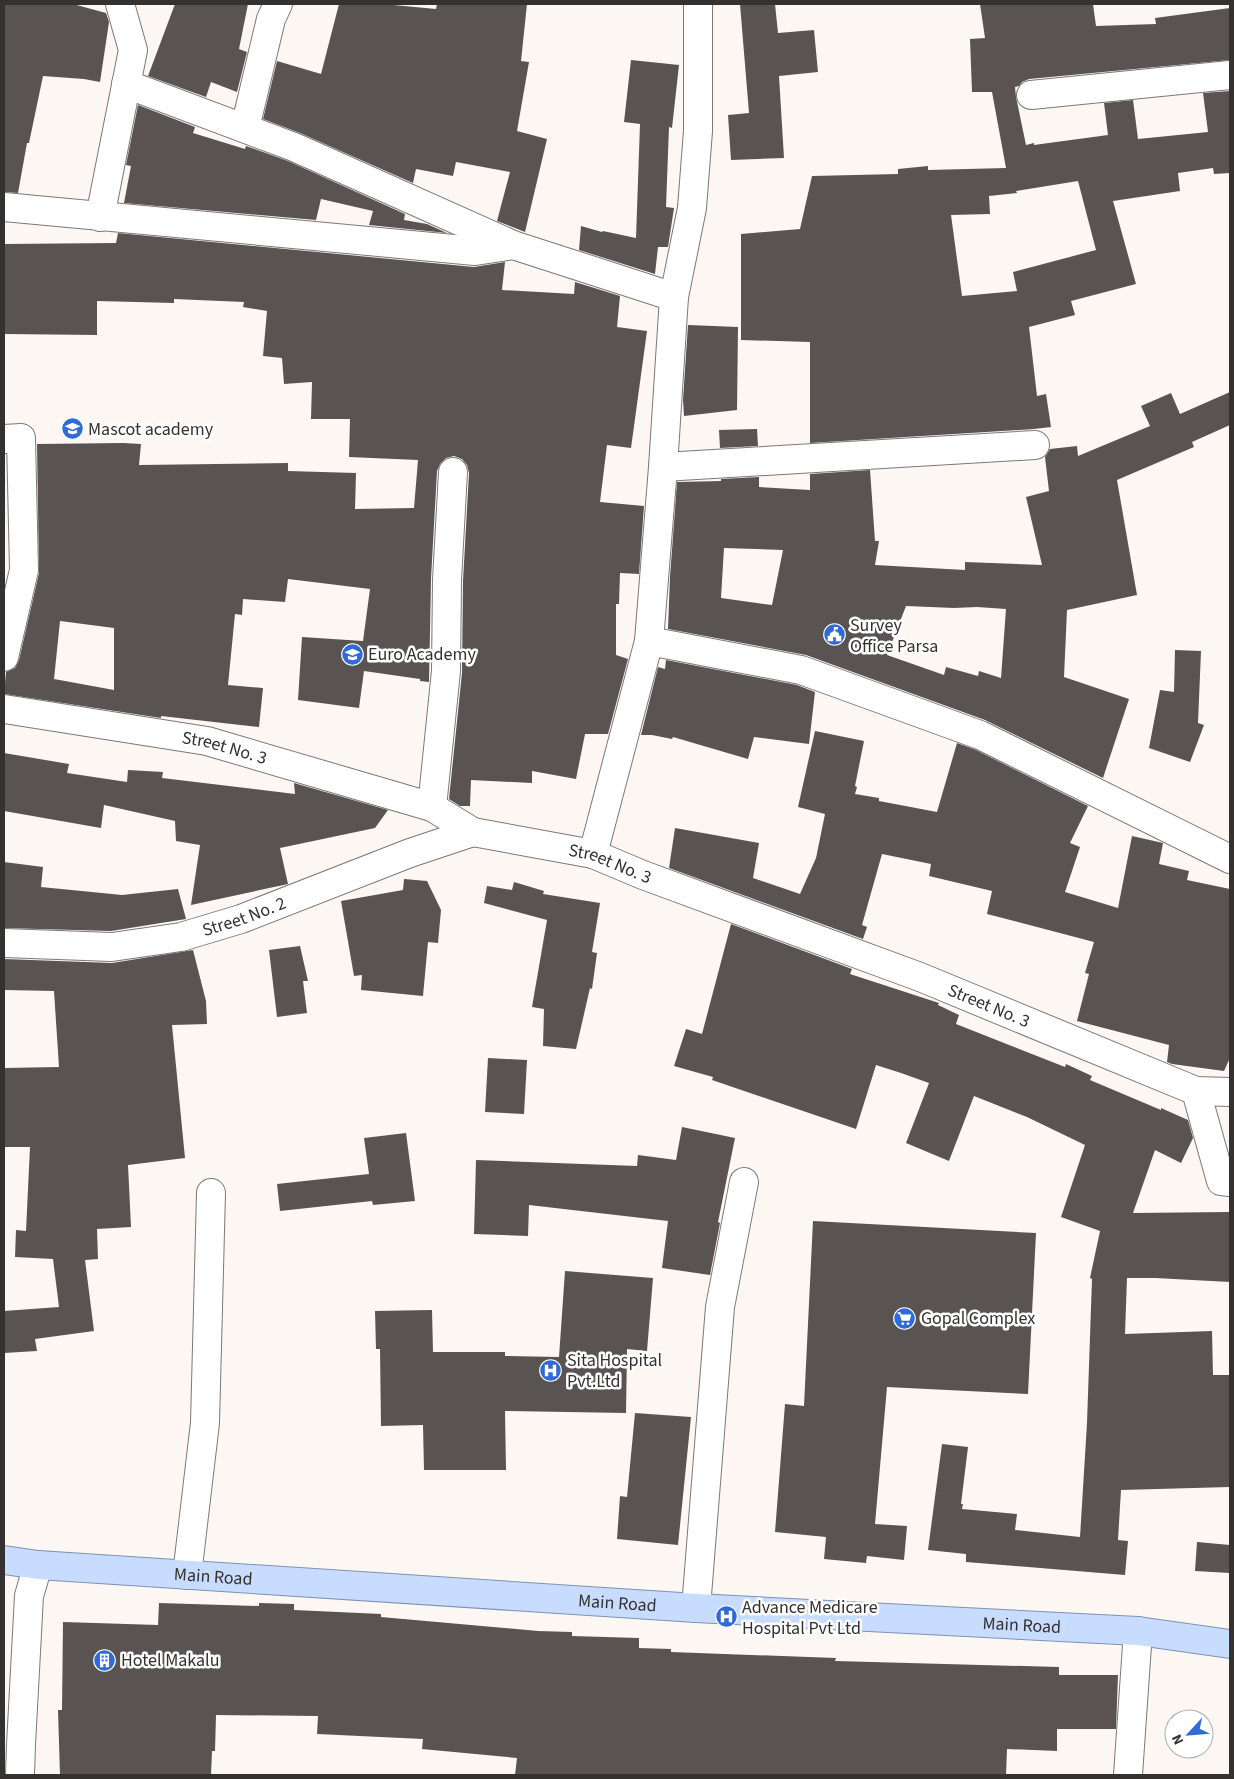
<svg xmlns="http://www.w3.org/2000/svg" width="1234" height="1779" viewBox="0 0 1234 1779" font-family="'Source Sans 3',sans-serif">
<rect width="100%" height="100%" fill="#fdf7f4"/>
<g fill="#595452" fill-rule="evenodd">
<polygon points="4,4 73,4 106,13 109,22 100,82 84,79 43,76 29,143 27,143 18,193 4,192"/>
<polygon points="175,4 248,4 239,49 247,52 237,92 211,82 206,97 148,76"/>
<polygon points="339,4 383,4 436,9 437,4 527,4 521,61 529,62 517,131 547,139 525,232 497,221 510,172 456,162 453,176 416,169 413,183 300,133 263,119 277,61 321,74"/>
<polygon points="740,4 775,4 778,33 814,30 818,72 779,76 784,158 731,160 728,115 749,113"/>
<path d="M980,4h113l3,22 60,-2 -1,-6 75,-10v52l-201,19 -7,3 -3,4 -4,1 1,10 10,48 8,-2v2l74,-10 -4,-32 29,-3 5,39 70,-7 -5,-39 27,-2v82l-16,1 -1,-6 -35,5 2,18 -67,10 23,83 -65,17 4,14 -46,12 8,69 9,-2 5,33 -17,2 -224,14v-101l-69,-2v-106l59,-5 12,-53 86,-2v-5l30,-3v4l78,-2 -14,-76h-20l-2,-53 15,-1zM1078,181l18,69 -83,22 4,19 -55,5 -11,-81 39,-1 -1,-18 28,-3 -1,-2z"/>
<polygon points="631,60 679,65 672,128 669,127 666,207 674,208 668,247 658,247 655,274 579,250 581,226 602,232 603,231 636,238 640,124 624,122"/>
<polygon points="138,105 195,127 193,133 245,149 246,146 288,161 405,214 404,220 427,224 447,233 369,225 373,211 321,199 316,220 124,203 131,166 126,165"/>
<path d="M118,233l356,34 31,-5 -3,28 72,4 1,-12 45,14 -3,31 30,4 -16,117 -24,-3 -7,57 44,4 -5,68 -19,-1 -1,31h-3v51l12,4 -20,75h-23l-9,45 -44,-8v12l-61,-3 -1,26h-10l-11,-7 13,-126 1,-92 6,-108 -2,-8 -5,-6 -8,-3 -8,2 -6,6 -3,7 -6,108 -2,103 -9,-1v-2l-56,-8 -5,37 -61,-8 4,-63 61,4 7,-52 -82,-10 -3,23 -42,-3 -1,16 -7,-1 -7,71 35,3 -4,39 -98,-11v2l-157,-24 2,-22 9,-4 4,-8 20,-87 -2,-129 86,-1 18,1 -2,21 149,-2v8l68,2 -1,36 59,-1 4,-48 -69,-3 1,-38h-39l1,-37 -28,2 -2,-26 -19,-2 4,-45 -24,-4 1,-5 -70,-3v4l-77,-2v34l-93,-1v-90l112,-1zM60,621l54,7v62l-60,-11z"/>
<polygon points="688,325 738,327 737,410 684,416 683,400"/>
<path d="M1230,392v33l-38,17 2,5 -77,33 20,115 -70,15 -3,67 65,22 -26,79 -118,-58 -179,-65 -138,-26 2,-52 7,-95 44,-1v-2l38,-2v10l51,3v-16l60,-4 5,71h4l-4,24 90,5v-8l77,3 -16,-68 23,-6 -4,-34 5,-8 27,-3 1,10 72,-30 -9,-20 30,-13 9,21zM724,548l59,2 -11,55 -51,-7zM906,606l48,2 23,-1 29,2 -5,69 -22,-7 -1,5 -32,-9 -2,8 -57,-20z"/>
<polygon points="757,429 758,446 720,448 719,430"/>
<polygon points="1175,650 1201,651 1198,723 1204,725 1190,762 1149,748 1160,690 1174,692"/>
<polygon points="666,660 797,685 815,692 809,744 754,737 748,759 673,737 672,739 652,735 641,735 658,667 665,669"/>
<polygon points="815,731 864,741 855,786 857,787 855,794 879,798 879,801 937,812 957,743 974,749 1088,806 1070,843 1080,847 1065,892 1118,908 1132,836 1163,843 1159,864 1189,871 1187,880 1230,889 1230,1058 1224,1071 1172,1064 1167,1062 1169,1045 1077,1021 1089,974 1085,973 1094,942 987,914 992,891 929,876 931,864 882,854 862,925 867,927 863,939 669,868 675,828 759,843 753,878 800,894 816,858 825,814 798,807"/>
<polygon points="4,753 69,764 67,773 127,782 128,770 163,772 162,778 295,794 294,783 388,810 375,828 280,848 288,884 191,905 200,845 176,841 175,821 104,805 101,828 4,811"/>
<polygon points="4,862 43,867 41,887 122,895 178,889 186,919 111,931 4,928"/>
<polygon points="404,879 427,881 441,910 438,943 428,942 423,996 361,990 362,975 354,976 341,901 403,890"/>
<polygon points="514,882 544,891 543,894 600,903 592,952 597,953 592,989 590,988 576,1049 543,1046 544,1009 532,1007 547,920 484,903 487,886 512,890"/>
<polygon points="731,924 852,969 850,974 939,1003 938,1005 959,1015 956,1024 1065,1067 1066,1064 1092,1076 1090,1080 1161,1110 1161,1108 1188,1120 1193,1138 1181,1163 1155,1150 1133,1213 1230,1212 1230,1282 1155,1278 1127,1278 1125,1334 1212,1331 1213,1375 1230,1375 1230,1487 1121,1490 1118,1540 1128,1541 1125,1575 966,1562 966,1554 928,1550 942,1444 968,1447 961,1504 963,1504 962,1509 1017,1514 1015,1530 1080,1537 1087,1423 1092,1279 1090,1278 1100,1231 1061,1217 1085,1145 1027,1117 974,1096 949,1161 906,1143 929,1083 901,1073 876,1065 856,1129 712,1080 713,1077 674,1066 686,1029 702,1034"/>
<polygon points="300,946 308,981 303,981 307,1013 277,1017 269,950"/>
<polygon points="193,950 206,1001 207,1024 172,1025 185,1158 128,1165 131,1227 97,1229 98,1259 85,1260 94,1331 35,1339 37,1351 4,1353 4,1311 59,1307 53,1259 15,1257 16,1230 26,1231 30,1147 4,1147 4,1068 59,1067 54,991 4,990 4,959 112,963"/>
<polygon points="488,1058 527,1060 524,1114 485,1112"/>
<polygon points="682,1127 735,1138 718,1222 720,1223 710,1275 662,1268 668,1221 529,1205 528,1236 474,1234 476,1160 637,1166 638,1155 676,1160"/>
<polygon points="406,1133 415,1201 373,1205 372,1201 280,1211 277,1184 369,1174 364,1138"/>
<polygon points="813,1221 1036,1233 1028,1394 887,1387 875,1524 907,1526 904,1560 867,1556 866,1563 824,1559 826,1537 775,1532 785,1404 804,1406"/>
<polygon points="565,1271 653,1278 647,1351 627,1349 626,1413 505,1411 506,1470 424,1470 423,1425 381,1426 380,1349 376,1349 375,1311 432,1310 433,1352 505,1352 505,1356 559,1357"/>
<polygon points="635,1413 691,1417 678,1545 617,1539 620,1496 627,1497"/>
<polygon points="1197,1542 1230,1545 1230,1573 1195,1571"/>
<polygon points="159,1603 259,1606 259,1603 294,1604 294,1610 381,1614 381,1617 538,1631 572,1632 572,1636 639,1638 639,1648 671,1649 671,1652 836,1658 835,1661 1059,1667 1059,1675 1118,1675 1116,1729 1057,1729 1057,1751 1007,1749 1006,1775 515,1775 517,1758 422,1749 423,1739 317,1734 318,1716 216,1715 215,1751 212,1751 211,1775 60,1775 58,1710 62,1710 63,1622 158,1625"/>
</g>
<g fill="none" stroke-linecap="round" stroke-linejoin="round">
<defs>
<g id="minor">
<polyline points="126,84 294,147 513,245 674,297"/>
<polyline points="1031,95 1230,75"/>
<polyline points="245,128 271,19 278,4"/>
<polyline points="4,207 475,251 513,245"/>
<polyline points="100,217 133,50 120,4"/>
<polyline points="4,439 21,438 24,570 4,657"/>
<polyline points="663,467 1035,445"/>
<polyline points="649,641 801,670 980,735 1230,859"/>
<path id="s1" d="M4,709l203,32 225,66 41,25 120,22 50,21 277,102 276,114 25,90 9,1"/>
<polyline points="432,807 446,671 447,580 453,472"/>
<polyline points="593,854 649,641 663,467 674,297 692,208 698,131 698,4"/>
<path id="s2" d="M4,943l108,4 69,-10 60,-18 169,-66 63,-21"/>
<polyline points="1196,1091 1230,1092"/>
<polyline points="187,1575 205,1423 211,1193"/>
<polyline points="696,1608 720,1307 744,1182"/>
<polyline points="20,1775 21,1745 29,1596 38,1565"/>
<polyline points="1128,1775 1138,1631"/>
</g>
<g id="major">
<path id="s3" d="M4,1560l34,5 658,43 442,23 92,13"/>
</g>
</defs>
<use href="#minor" stroke="#7d7876" stroke-width="30"/>
<use href="#major" stroke="#7c92b7" stroke-width="30"/>
<use href="#minor" stroke="#fff" stroke-width="28"/>
<use href="#major" stroke="#c8dcff" stroke-width="28"/>
</g>
<defs>
<symbol id="school-disc" viewBox="-11 -11 22 22"><circle r="9.5" fill="#306ad8" stroke="#fff"/><path d="M0-5L7-2L0 1L-7-2ZM-4 1L0 2.5L4 1V4Q0 6-4 4Z" fill="#fff"/></symbol>
<symbol id="civic-disc" viewBox="-11 -11 22 22"><circle r="9.5" fill="#306ad8" stroke="#fff"/><path d="M-.6-6.5H3V-4.5H.6V-3L4-1V1h2V6H-6V1h2V-1L-.6-3ZM-1.2 2.5V6h2.4V2.5Z" fill="#fff"/></symbol>
<symbol id="supermarket-disc" viewBox="-11 -11 22 22"><circle r="9.5" fill="#306ad8" stroke="#fff"/><path d="M-6-5.5h2.5l.6 2H6L4.5 2H-2.5L-4.4-4H-6ZM-1.5 3.2a1.3 1.3 0 1 0 .1 0ZM3 3.2a1.3 1.3 0 1 0 .1 0Z" fill="#fff"/></symbol>
<symbol id="hospital-disc" viewBox="-11 -11 22 22"><circle r="9.5" fill="#306ad8" stroke="#fff"/><path d="M-5-5h3v3.5h4V-5h3V5h-3V1.5h-4V5h-3Z" fill="#fff"/></symbol>
<symbol id="building-disc" viewBox="-11 -11 22 22"><circle r="9.5" fill="#306ad8" stroke="#fff"/><path d="M-4-6H4V6H1V3H-1V6H-4ZM-2.5-4.3h1.7v1.8h-1.7ZM.8-4.3h1.7v1.8H.8ZM-2.5-1h1.7V.8h-1.7ZM.8-1h1.7V.8H.8Z" fill="#fff"/></symbol>
</defs>
<g fill-rule="evenodd">
<use href="#school-disc" x="60" y="416" width="25" height="25"/>
<use href="#civic-disc" x="822" y="622" width="25" height="25"/>
<use href="#school-disc" x="340" y="642" width="25" height="25"/>
<use href="#supermarket-disc" x="892" y="1306" width="25" height="25"/>
<use href="#hospital-disc" x="538" y="1358" width="25" height="25"/>
<use href="#hospital-disc" x="714" y="1604" width="25" height="25"/>
<use href="#building-disc" x="92" y="1648" width="25" height="25"/>
</g>
<g text-anchor="middle" stroke-width="5" stroke-linejoin="round" paint-order="stroke">
<g font-size="18" fill="#343231" stroke="#fff" text-anchor="start">
<text x="88" y="435">Mascot academy</text>
<text x="850" y="631">Survey<tspan x="850" dy="21">Office Parsa</tspan></text>
<text x="368" y="660">Euro Academy</text>
<text x="921" y="1324">Gopal Complex</text>
<text x="567" y="1366">Sita Hospital<tspan x="567" dy="21">Pvt.Ltd</tspan></text>
<text x="742" y="1613">Advance Medicare<tspan x="742" dy="21">Hospital Pvt Ltd</tspan></text>
<text x="121" y="1666">Hotel Makalu</text>
</g>
<g font-size="18" fill="#343231" stroke="#fff">
<text dy="6" stroke="none"><textPath href="#s1" startOffset="224">Street No. 3</textPath></text>
<text dy="6" stroke="none"><textPath href="#s1" startOffset="629">Street No. 3</textPath></text>
<text dy="6" stroke="none"><textPath href="#s2" startOffset="244">Street No. 2</textPath></text>
<text dy="6" stroke="none"><textPath href="#s1" startOffset="1034">Street No. 3</textPath></text>
<text dy="6" stroke="none"><textPath href="#s3" startOffset="210">Main Road</textPath></text>
<text dy="6" stroke="none"><textPath href="#s3" startOffset="615">Main Road</textPath></text>
<text dy="6" stroke="none"><textPath href="#s3" startOffset="1020">Main Road</textPath></text>
</g>
</g>
<rect width="1234" height="1779" fill="none" stroke="#343231" stroke-width="10"/>
<g transform="translate(1189 1734) rotate(244)"><circle r="24" fill="#ffffff" stroke="#aeadad"/>
<path d="M0-4L9 19L0 12L-9 19Z" fill="#306ad8"/>
<text y="-8" font-size="14" font-weight="bold" text-anchor="middle" fill="#343231">N</text>
</g>
</svg>
